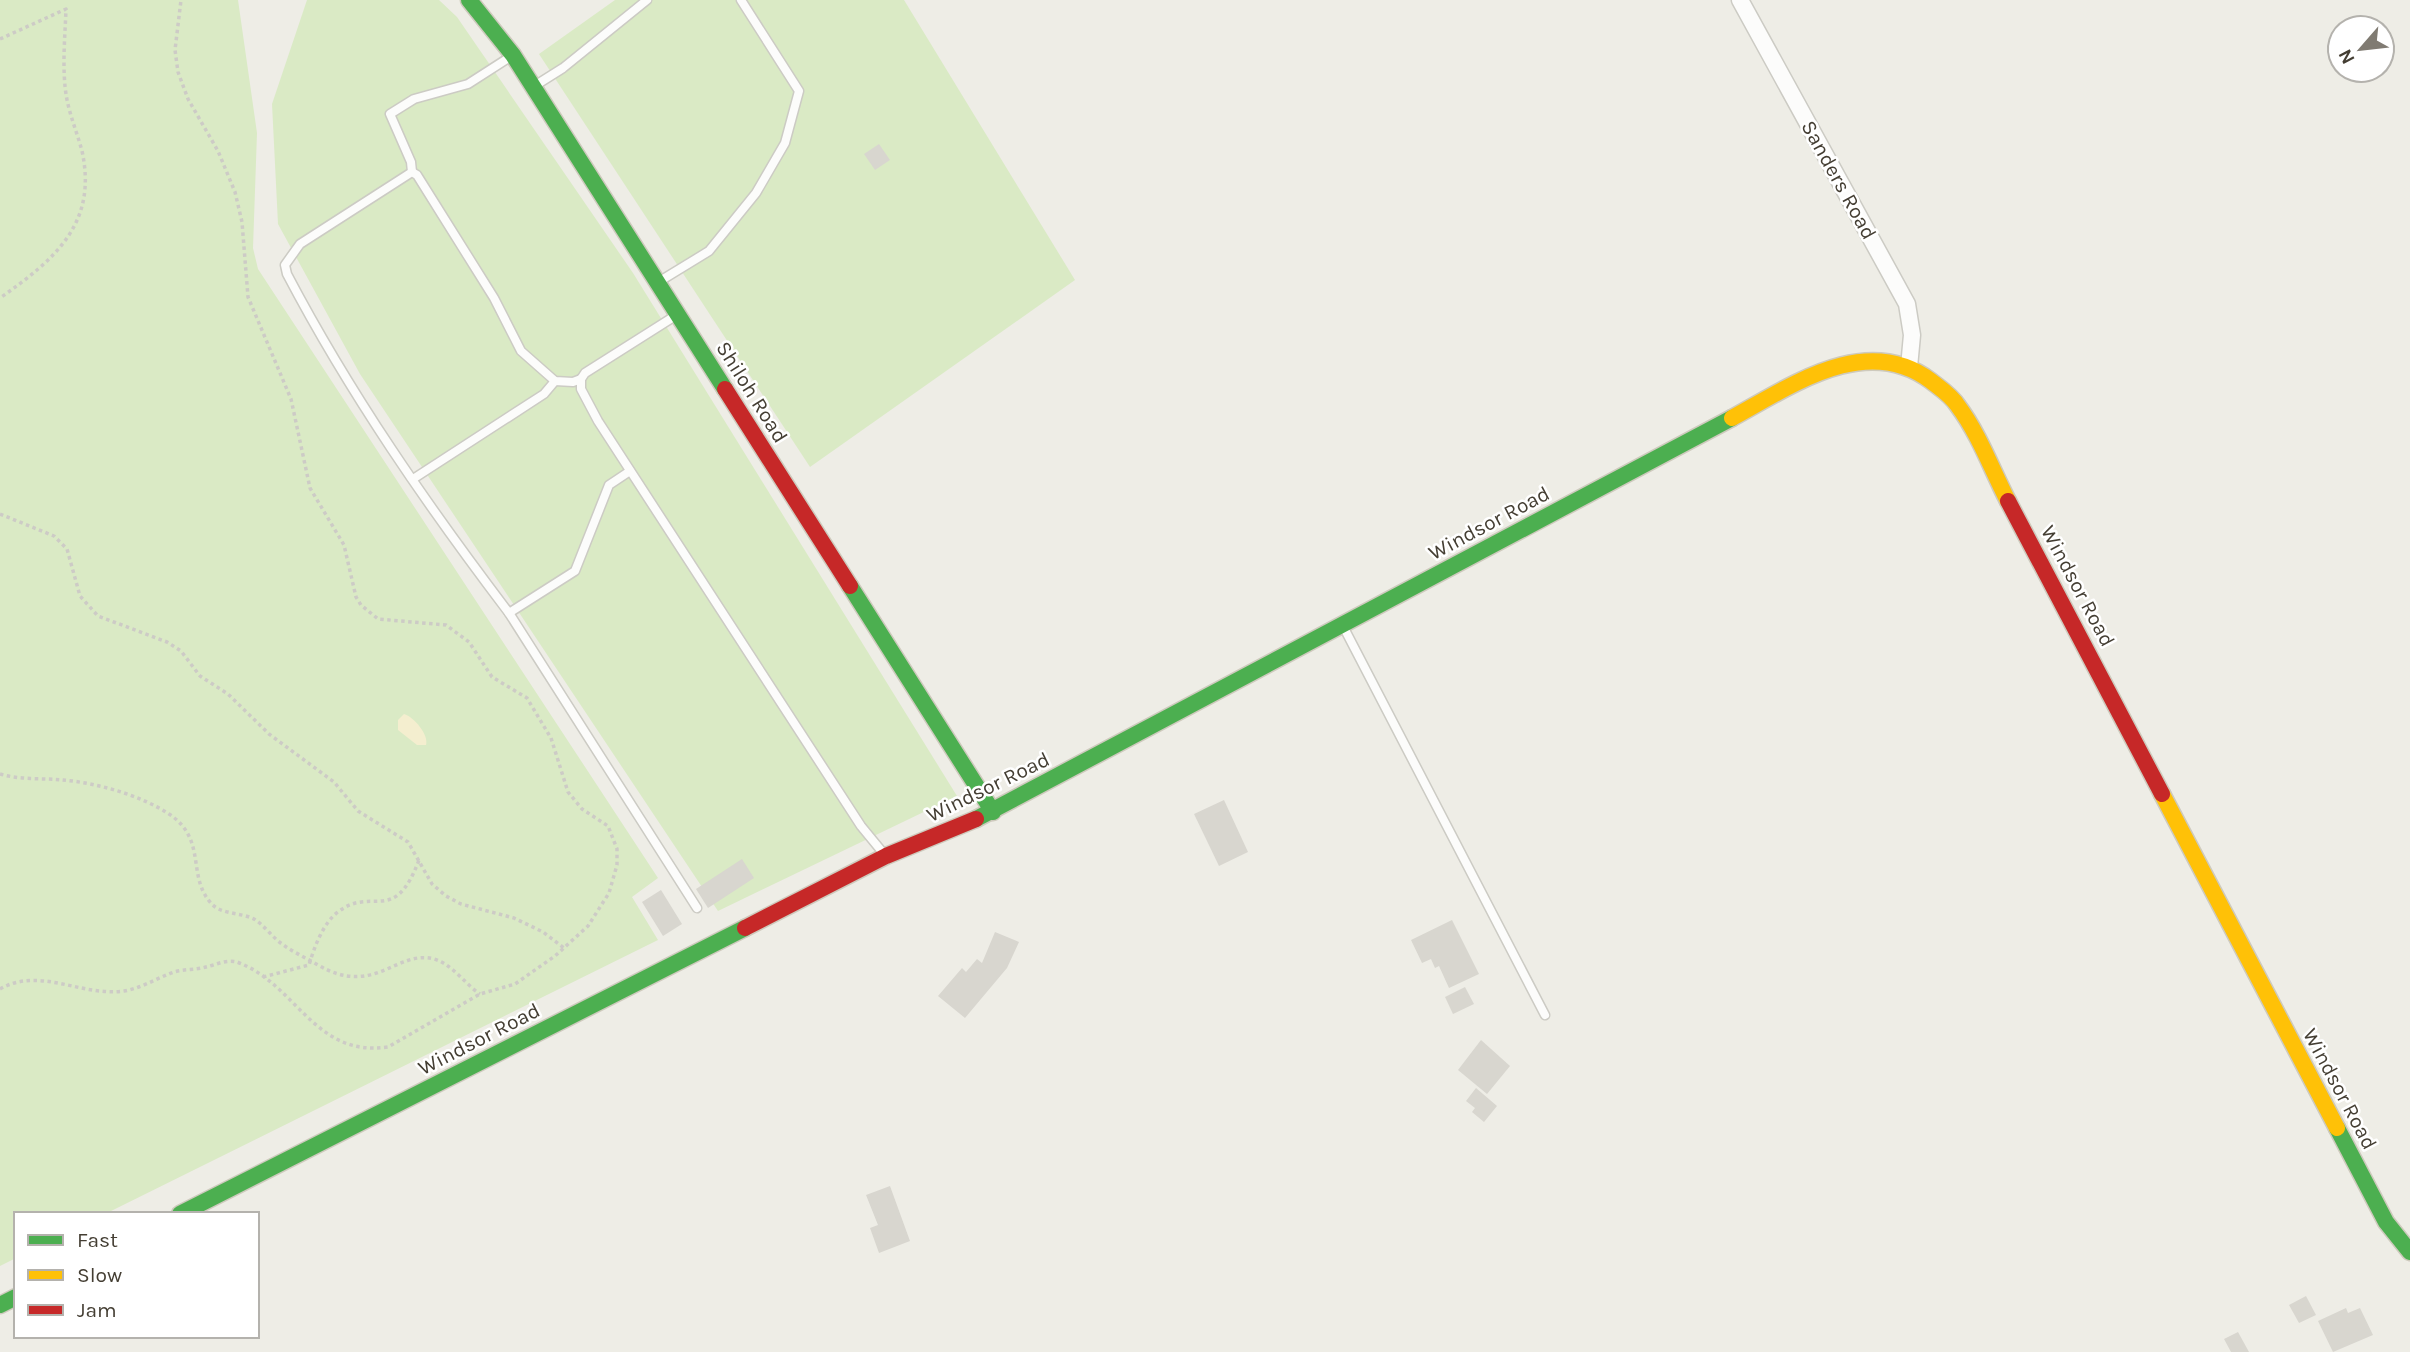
<svg xmlns="http://www.w3.org/2000/svg" width="2410" height="1352" viewBox="0 0 2410 1352" font-family="Karla,sans-serif">
<rect width="100%" height="100%" fill="#eeede6"/>
<g fill="#daeac5">
<polygon points="0,0 238,0 257,133 253,248 258,269 658,878 632,897 658,940 105,1214 16,1214 16,1258 0,1266"/>
<polygon points="307,0 439,0 457,17 633,273 957,796 718,911 360,374 278,224 272,104"/>
<polygon points="615,0 904,0 1075,280 810,467 539,54"/>
</g>
<path fill="#f4eecf" d="M404,714c10,3 25,21 22,31h-9l-19,-15v-10z"/>
<g fill="#d8d6cf">
<polygon points="879,144 890,160 875,170 864,154"/>
<polygon points="1224,800 1248,852 1219,866 1194,814"/>
<polygon points="742,859 754,878 708,908 696,889"/>
<polygon points="661,890 682,924 663,936 642,902"/>
<polygon points="1452,920 1479,974 1449,988 1439,966 1435,968 1431,959 1422,963 1411,940"/>
<polygon points="995,932 1019,942 1007,968 965,1018 938,996 962,968 966,972 977,959 982,963"/>
<polygon points="1465,987 1474,1004 1453,1014 1445,997"/>
<polygon points="1481,1040 1510,1066 1487,1094 1458,1070"/>
<polygon points="1476,1088 1497,1106 1484,1122 1472,1112 1475,1108 1466,1101"/>
<polygon points="890,1186 910,1241 879,1253 870,1228 878,1225 866,1195"/>
<polygon points="2306,1296 2316,1315 2299,1323 2289,1305"/>
<polygon points="2346,1308 2348,1313 2360,1308 2373,1335 2333,1352 2318,1321"/>
<polygon points="2238,1332 2249,1352 2231,1352 2224,1339"/>
</g>
<g fill="none" stroke-linecap="round" stroke-linejoin="round">
<defs>
<g id="lane">
<polyline points="536,85 563,68 647,0"/>
<polyline points="412,172 411,162 390,114 414,99 468,84 510,57"/>
<polyline points="660,281 709,251 756,193 785,143 799,91 741,0"/>
<polyline points="675,316 585,373 581,379 581,389 598,421 861,826 884,854"/>
<path d="M581,379l-8,3 -18,-1 -34,-30 -27,-53 -77,-123 -5,-3 -112,72 -15,21 2,9c63,120 140,231 222,339l66,-42 34,-86 21,-14"/>
<polyline points="413,479 544,394 555,381"/>
<polyline points="509,613 697,908"/>
<polyline points="1343,626 1545,1015"/>
</g>
<polyline id="street" points="1740,0 1907,304 1912,335 1909,367"/>
<g id="fast">
<polyline points="469,0 513,55 725,389"/>
<polyline points="850,586 993,812"/>
<polyline points="976,819 1732,418"/>
<polyline points="2337,1128 2386,1222 2410,1252"/>
<polyline points="180,1214 745,928"/>
<polyline points="0,1305 16,1297"/>
</g>
<g id="slow">
<path d="M1732,418c59,-32 134,-86 199,-37 9,7 21,15 27,25 21,28 34,64 50,95"/>
<polyline points="2162,794 2337,1128"/>
</g>
<g id="jam">
<polyline points="725,389 850,586"/>
<polyline points="2008,501 2162,794"/>
<polyline points="745,928 886,856 976,819"/>
</g>
</defs>
<use href="#lane" stroke="#cccbc4" stroke-width="11"/>
<use href="#street" stroke="#cccbc4" stroke-width="19"/>
<use href="#fast" stroke="#cecabd" stroke-width="19"/>
<use href="#slow" stroke="#cecabd" stroke-width="19"/>
<use href="#jam" stroke="#cecabd" stroke-width="19"/>
<g stroke="#cdcbc6" stroke-width="3.5" stroke-dasharray="3.5 3.5" stroke-linecap="butt">
<path d="M0,39l66,-30c-1,28 -4,58 0,85 3,20 11,38 16,57 16,73 -28,109 -82,147"/>
<polyline points="0,514 54,536 67,549 80,596 98,616 167,642 181,651 200,676 228,694 269,734 334,782 358,811 408,842 432,884 446,896 461,904 514,918 543,932 564,948"/>
<path d="M0,774c20,6 43,4 63,6 34,3 77,15 106,34 38,25 18,61 41,88 10,13 30,10 44,17 10,6 18,18 28,25 11,8 24,14 36,21 56,33 79,-16 116,-6 18,5 31,25 46,35"/>
<path d="M263,977l46,-12c5,-17 14,-42 29,-53 34,-27 56,15 81,-52"/>
<path d="M0,989c40,-23 81,8 124,2 18,-3 33,-13 50,-19 10,-3 22,-2 32,-5 9,-2 21,-8 31,-5 60,22 77,96 151,85l92,-53 35,-10 40,-28 33,-30 21,-33 8,-28v-16l-9,-23 -26,-17 -14,-17 -17,-54 -24,-40 -35,-21 -23,-35 -23,-17 -68,-6 -17,-14 -5,-8 -12,-52 -34,-57 -19,-89 -43,-102 -6,-75 -7,-30 -17,-41 -30,-52 -10,-27 -3,-22 6,-50"/>
</g>
<use href="#lane" stroke="#fcfcfb" stroke-width="8"/>
<use href="#street" stroke="#fcfcfb" stroke-width="16"/>
<use href="#fast" stroke="#4caf50" stroke-width="16"/>
<use href="#slow" stroke="#ffc107" stroke-width="16"/>
<use href="#jam" stroke="#c62828" stroke-width="16"/>
</g>
<g text-anchor="middle" stroke-width="5" stroke-linejoin="round" paint-order="stroke">
<g font-size="21" fill="#443e33" stroke="#fff">
<text transform="translate(1839 180) rotate(61)" y="7">Sanders Road</text>
<text transform="translate(752 392) rotate(58)" y="7">Shiloh Road</text>
<text transform="translate(1489 523) rotate(-28)" y="7">Windsor Road</text>
<text transform="translate(2078 586) rotate(62)" y="7">Windsor Road</text>
<text transform="translate(988 787) rotate(-26)" y="7">Windsor Road</text>
<text transform="translate(479 1039) rotate(-27)" y="7">Windsor Road</text>
<text transform="translate(2340 1089) rotate(62)" y="7">Windsor Road</text>
</g>
</g>
<rect x="14" y="1212" width="245" height="126" fill="#ffffff" stroke="#b4b2ad" stroke-width="2"/>
<rect x="28" y="1235" width="35" height="10" fill="#4caf50" stroke="#b4b2ad" stroke-width="2"/>
<text x="77" y="1247" font-size="21" fill="#443e33">Fast</text>
<rect x="28" y="1270" width="35" height="10" fill="#ffc107" stroke="#b4b2ad" stroke-width="2"/>
<text x="77" y="1282" font-size="21" fill="#443e33">Slow</text>
<rect x="28" y="1305" width="35" height="10" fill="#c62828" stroke="#b4b2ad" stroke-width="2"/>
<text x="77" y="1317" font-size="21" fill="#443e33">Jam</text>
<g transform="translate(2361 49) rotate(242)"><circle r="33" fill="#ffffff" stroke="#b4b2ad" stroke-width="2"/>
<path d="M0-5L12 26L0 18L-12 26Z" fill="#807b72"/>
<text y="-10" font-size="19" font-weight="bold" text-anchor="middle" fill="#443e33">N</text>
</g>
</svg>
